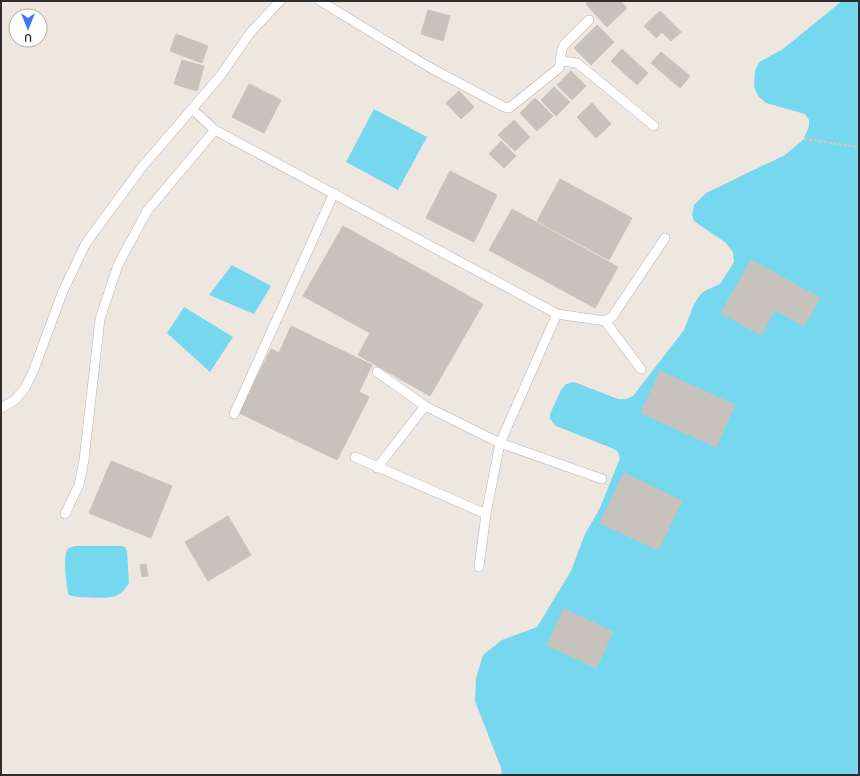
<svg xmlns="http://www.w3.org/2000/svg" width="860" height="776" viewBox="0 0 860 776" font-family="Quicksand,sans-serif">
<rect width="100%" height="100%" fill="#eee7e0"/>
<g fill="#75d8ef">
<polygon points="842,1 859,1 859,775 502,775 501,768 475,701 476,678 483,655 502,640 537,627 571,571 585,534 600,508 620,458 618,452 614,449 556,426 550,419 550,414 561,390 566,384 574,382 618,399 626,399 633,396 684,330 694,304 700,295 706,290 720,284 734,262 733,252 726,243 694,221 692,215 694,205 706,193 785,155 804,139 809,126 809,120 805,114 766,103 758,96 754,87 755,71 759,62 783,49"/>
<polygon points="374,109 427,137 398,190 346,162"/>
<polygon points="232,265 271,286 254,314 209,295"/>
<polygon points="184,307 233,337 210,372 167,333"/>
<path d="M75,546h46l4,1 2,5 2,31c-3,5 -7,11 -13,13 -7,3 -39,2 -47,-1 -3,-7 -5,-35 -3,-42 1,-5 5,-6 9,-7z"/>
</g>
<g fill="#c7c2bb" stroke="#cac3b9">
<polygon points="589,1 620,1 627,8 607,27 586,4"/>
<polygon points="428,10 450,16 443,41 421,34"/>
<polygon points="660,11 681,32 671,41 662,32 656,38 644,26"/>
<polygon points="597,25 614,42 591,65 574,48"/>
<polygon points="176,34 208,46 202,63 170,51"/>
<polygon points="622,49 648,73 637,85 611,61"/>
<polygon points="661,52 690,76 680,88 651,63"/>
<polygon points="182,60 204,66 197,91 174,84"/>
<polygon points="571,71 586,86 572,100 557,85"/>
<polygon points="249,84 281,100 264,133 232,117"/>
<polygon points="554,87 570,102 556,116 541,100"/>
<polygon points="459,91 474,107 461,119 446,103"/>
<polygon points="535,98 553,116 537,131 520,113"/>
<polygon points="592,103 611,124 596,138 577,117"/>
<polygon points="514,120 530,137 515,151 498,135"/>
<polygon points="501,141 516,156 504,168 489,154"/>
<polygon points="450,171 497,195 474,242 426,218"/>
<polygon points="560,179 632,218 609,260 537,221"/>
<polygon points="512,209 618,267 595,308 489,250"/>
<polygon points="343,226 483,304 430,396 358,355 370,333 303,296"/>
<polygon points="751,260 820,298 804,326 775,310 761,335 721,313"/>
<polygon points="291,326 372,365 359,392 369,397 337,460 239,413 271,349 279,353"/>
<polygon points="660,371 735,405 716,447 641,413"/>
<polygon points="111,461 172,486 151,538 89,513"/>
<polygon points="624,473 682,501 658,550 600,523"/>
<polygon points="228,516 251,555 208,581 185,542"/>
<polygon points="146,564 148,576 142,577 140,565"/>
<polygon points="564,609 613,632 596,668 547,645"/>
</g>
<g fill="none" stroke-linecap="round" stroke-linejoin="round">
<defs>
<g id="lane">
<polyline points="320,1 429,67 504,107 509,108 513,105 559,68 562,49 564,45 589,20"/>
<polyline points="561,61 577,63 654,126"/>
<polyline points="192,109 215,130 557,314 605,321 612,317 665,238"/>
<polyline points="557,314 500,443 602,479"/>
<polyline points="605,321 641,369"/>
<polyline points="377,372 425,406 500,443 486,514 479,567"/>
<polyline points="1,408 15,400 25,388 33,372 63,291 86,243 142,167 221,75 250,33 280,1"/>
<polyline points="234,414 334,193"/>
<polyline points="355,457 486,514"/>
<polyline points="377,468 425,406"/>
<polyline points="65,514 79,485 84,460 100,319 118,265 147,211 215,130"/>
</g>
</defs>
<use href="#lane" stroke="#b0b4bd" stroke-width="10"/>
<polyline stroke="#c8c8c8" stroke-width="2.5" stroke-dasharray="3 2" stroke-linecap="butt" points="804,139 859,147"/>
<use href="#lane" stroke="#fff" stroke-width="9"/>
</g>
<rect width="860" height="776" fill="none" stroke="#2d2d2d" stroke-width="4"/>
<g transform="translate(28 28) rotate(180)"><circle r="19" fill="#ffffff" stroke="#ababab"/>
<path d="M0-3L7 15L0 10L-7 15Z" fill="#4273f9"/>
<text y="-6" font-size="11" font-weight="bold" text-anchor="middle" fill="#2d2d2d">U</text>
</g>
</svg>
